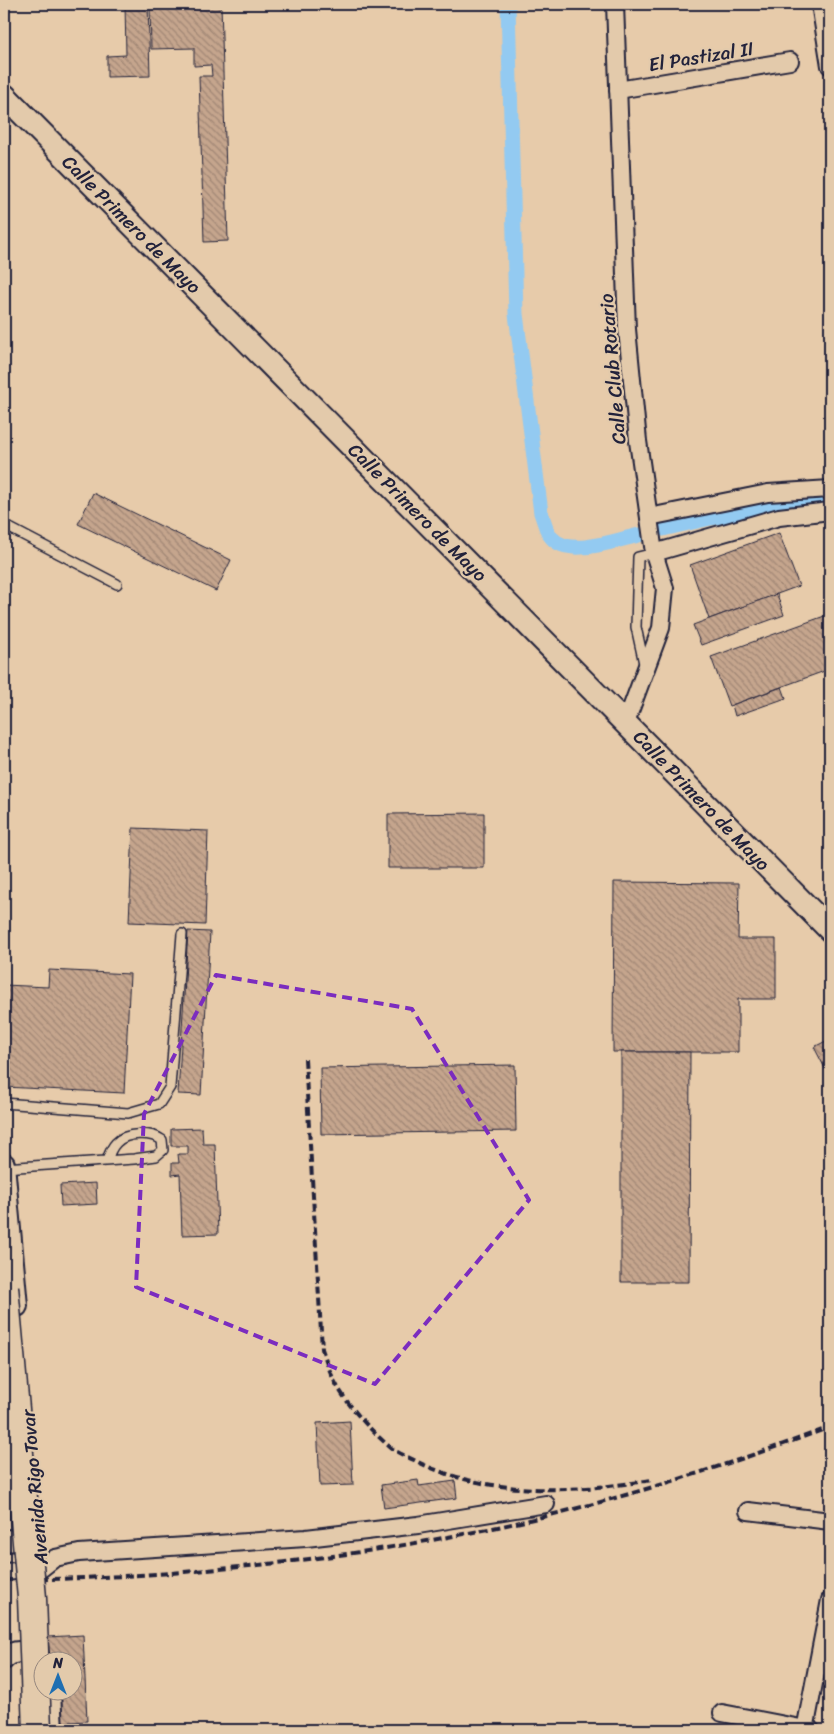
<svg xmlns="http://www.w3.org/2000/svg" width="834" height="1734" viewBox="0 0 834 1734" font-family="Sriracha,sans-serif">
<defs>
<pattern id="building-back-hatch" width="6" height="6" patternUnits="userSpaceOnUse" patternTransform="scale(1.25)"><rect width="6" height="6" fill="#c5a58d"/><path d="M-1 5l2 2M0 0l6 6M5-1l2 2" fill="none" stroke="#a08674"/></pattern>
</defs>
<rect width="100%" height="100%" fill="#e7cbaa"/>
<filter id="ink" filterUnits="userSpaceOnUse"><feTurbulence type="fractalNoise" baseFrequency=".02" numOctaves="2"/><feDisplacementMap in="SourceGraphic" scale="10" xChannelSelector="R" yChannelSelector="G"/><feConvolveMatrix kernelMatrix="1 2 1 2 8 2 1 2 1" color-interpolation-filters="sRGB"/></filter>
<g filter="url(#ink)">
<g fill="none" stroke-linecap="round" stroke-linejoin="round">
<g stroke="#93caf1" stroke-width="15">
<path d="M508,4l8,310 25,199c3,7 5,19 11,25 17,20 65,2 87,-3"/>
<polyline points="663,529 710,518 813,501 830,501"/>
</g>
</g>
<g fill="url(#building-back-hatch)" stroke="#22223b">
<polygon points="125,4 148,4 150,76 107,77 107,56 126,55"/>
<polygon points="150,4 221,4 228,241 204,242 199,76 212,76 211,65 194,66 194,48 151,49"/>
<polygon points="93,493 231,560 216,591 78,524"/>
<polygon points="779,533 799,586 709,619 690,565"/>
<polygon points="777,594 784,615 701,645 693,625"/>
<polygon points="830,614 830,669 729,706 711,657"/>
<polygon points="782,687 786,698 735,716 732,705"/>
<polygon points="484,813 484,868 388,868 388,814"/>
<polygon points="133,828 208,831 205,925 129,922"/>
<polygon points="614,882 739,883 738,939 776,939 776,999 738,999 738,1052 613,1052"/>
<polygon points="188,931 210,932 201,1095 178,1094"/>
<polygon points="49,970 130,974 124,1093 4,1087 4,985 48,987"/>
<polygon points="830,1039 830,1078 814,1047"/>
<polygon points="621,1052 690,1052 689,1282 621,1282"/>
<polygon points="515,1065 516,1131 321,1134 320,1068"/>
<polygon points="202,1128 203,1144 215,1144 218,1234 182,1235 180,1174 172,1175 172,1163 179,1163 178,1154 188,1154 188,1146 171,1146 171,1129"/>
<polygon points="96,1183 97,1204 61,1206 60,1185"/>
<polygon points="350,1421 353,1485 320,1486 317,1423"/>
<polygon points="418,1480 419,1486 455,1481 457,1498 384,1508 381,1485"/>
<polygon points="83,1635 87,1721 53,1723 51,1692 72,1692 72,1662 50,1662 48,1637"/>
</g>
<g fill="none" stroke-linecap="round" stroke-linejoin="round">
<defs>
<g id="service">
<polyline points="4,525 117,584"/>
<polyline points="645,668 636,627 638,557 654,553"/>
<polyline points="4,1103 128,1113 159,1104 170,1087 182,934"/>
<path d="M4,1168l130,-9 22,-3 7,-6 -1,-10c-11,-8 -36,-8 -46,3 -5,5 -7,11 -9,18"/>
</g>
<g id="minor">
<polyline points="615,4 627,329 638,441 654,553 665,588 661,628 626,722"/>
<polyline points="820,4 830,66"/>
<polyline points="618,90 790,61"/>
<polyline points="649,517 768,493 830,489"/>
<polyline points="654,553 779,517 830,511"/>
<polyline points="748,1511 830,1521"/>
<polyline points="4,1572 41,1569 55,1558 79,1553 306,1538 418,1525 546,1504"/>
<polyline points="722,1713 811,1730"/>
<polyline points="805,1730 830,1600"/>
</g>
<g id="tertiary">
<polyline points="4,1164 17,1306"/>
<polyline points="4,1540 19,1541 32,1533 33,1529"/>
<path d="M4,1659c9,-10 22,-8 34,-4l4,9"/>
<polyline points="50,1692 52,1730"/>
</g>
<polyline id="secondary" points="4,95 830,930"/>
</defs>
<use href="#service" stroke="#22223b" stroke-width="12"/>
<use href="#minor" stroke="#22223b" stroke-width="20"/>
<use href="#tertiary" stroke="#22223b" stroke-width="24"/>
<use href="#secondary" stroke="#22223b" stroke-width="26"/>
<use href="#service" stroke="#e3caab" stroke-width="9"/>
<use href="#minor" stroke="#e3caab" stroke-width="16"/>
<use href="#tertiary" stroke="#e3caab" stroke-width="20"/>
<use href="#secondary" stroke="#e3caab" stroke-width="22"/>
<g stroke="#22223b" stroke-width="4" stroke-dasharray="8 4" stroke-linecap="butt">
<path d="M305,1059l17,290c4,11 8,24 14,35 13,23 34,46 54,63 7,6 16,9 24,13 72,37 159,33 238,20"/>
<path d="M4,1580c163,-2 329,-18 489,-52 114,-24 228,-60 337,-101"/>
</g>
<defs>
<polyline id="trunk-bridge" points="4,1287 32,1598 37,1730"/>
</defs>
<use href="#trunk-bridge" stroke="#22223b" stroke-width="31" stroke-linecap="butt"/>
<use href="#trunk-bridge" stroke="#e3caab" stroke-width="28"/>
</g>
</g>
<path fill="none" stroke="#7b2cbf" stroke-width="4" stroke-dasharray="10 6" stroke-linejoin="round" d="M216,975l196,34 117,191 -154,184 -239,-97 8,-173z"/>
<g text-anchor="middle" stroke-width="4.5" stroke-linejoin="round" paint-order="stroke">
<g font-size="19" fill="#22223b" stroke="#e3caab">
<text transform="translate(701 56) rotate(-9)" y="7">El Pastizal II</text>
<text transform="translate(132 224) rotate(45)" y="7">Calle Primero de Mayo</text>
<text transform="translate(612 369) rotate(-95)" y="7">Calle Club Rotario</text>
<text transform="translate(418 512) rotate(45)" y="7">Calle Primero de Mayo</text>
<text transform="translate(702 800) rotate(46)" y="7">Calle Primero de Mayo</text>
<text transform="translate(34 1487) rotate(-95)" y="7">Avenida Rigo Tovar</text>
</g>
</g>
<rect width="834" height="1734" fill="none" stroke="#e3caab" stroke-width="20"/>
<rect x="10" y="10" width="814" height="1714" fill="none" stroke="#22223b" stroke-width="2" filter="url(#ink)"/>
<g transform="translate(58 1676)"><circle r="24" fill="#e3caab" stroke="#96877e"/>
<path d="M0-4L9 19L0 12L-9 19Z" fill="#1f6fb2"/>
<text y="-8" font-size="14" font-weight="bold" text-anchor="middle" fill="#22223b">N</text>
</g>
</svg>
